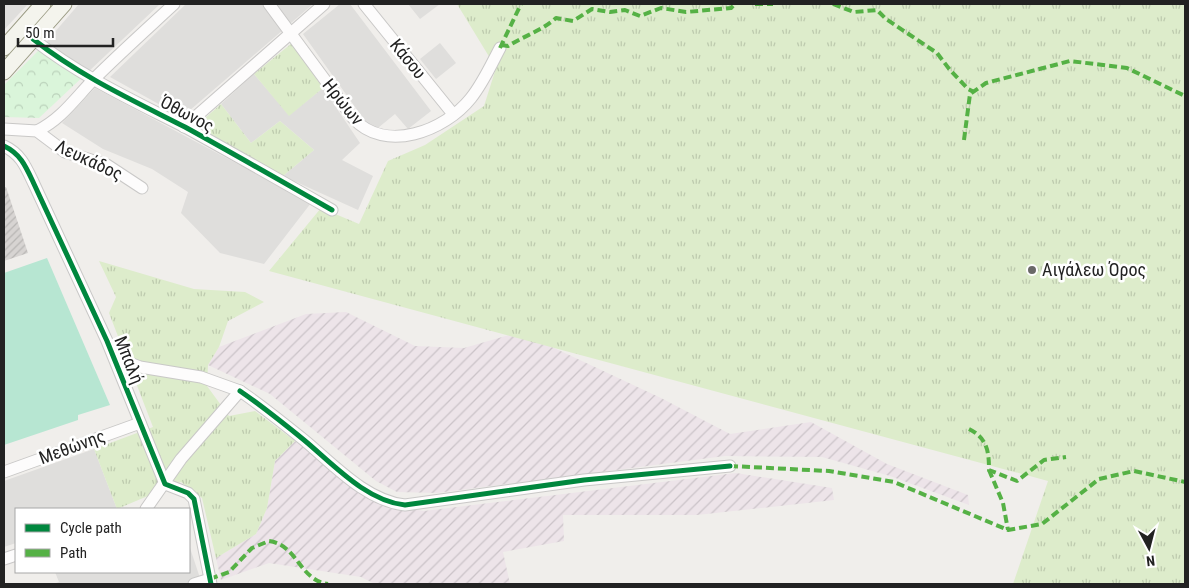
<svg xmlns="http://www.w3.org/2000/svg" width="1189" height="588" viewBox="0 0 1189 588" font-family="'Roboto Condensed',sans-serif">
<defs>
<pattern id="industrial-furrows" width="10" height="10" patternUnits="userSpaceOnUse" patternTransform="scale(1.25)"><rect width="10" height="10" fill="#ede4e9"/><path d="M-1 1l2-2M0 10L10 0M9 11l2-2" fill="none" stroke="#cbc3c8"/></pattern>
<pattern id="grass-tufts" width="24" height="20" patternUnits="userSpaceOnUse" patternTransform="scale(1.25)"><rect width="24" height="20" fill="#ddeccb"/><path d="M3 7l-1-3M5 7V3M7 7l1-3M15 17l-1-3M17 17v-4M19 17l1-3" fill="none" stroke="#bdcaae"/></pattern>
<pattern id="park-crowns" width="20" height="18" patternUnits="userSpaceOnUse" patternTransform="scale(1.25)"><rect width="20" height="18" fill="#daf5da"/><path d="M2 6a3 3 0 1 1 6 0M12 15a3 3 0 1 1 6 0" fill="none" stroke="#bbd2bb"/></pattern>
<pattern id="building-hatch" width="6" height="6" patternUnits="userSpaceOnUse" patternTransform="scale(1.25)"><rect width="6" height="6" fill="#d7d4d2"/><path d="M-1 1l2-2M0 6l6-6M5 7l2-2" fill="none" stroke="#b8b6b4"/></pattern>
</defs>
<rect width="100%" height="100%" fill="#f0eeeb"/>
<g fill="#dfdedc">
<polygon points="4,4 28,4 4,30"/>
<polygon points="79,4 160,4 88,72 42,47"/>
<polygon points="186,4 313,4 182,117 110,77"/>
<polygon points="340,4 350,4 431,111 408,129 395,114 373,132 303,34"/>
<polygon points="408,4 440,4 420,19"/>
<polygon points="440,43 456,63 436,79 420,59"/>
<polygon points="254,74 289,115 323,88 360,143 342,160 373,176 358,210 283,176 314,150 280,121 251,143 221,104"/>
<polygon points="95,88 311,203 264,264 220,253 181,213 188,192 152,169 103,149 62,123"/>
<polygon points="94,449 117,509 16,509 16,543 4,547 4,481"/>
<polygon points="189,545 202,584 53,584 59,582 55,572 189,572"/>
</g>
<g fill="url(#industrial-furrows)">
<polygon points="346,312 415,346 464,348 520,332 661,398 730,434 811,422 887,464 968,495 969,505 890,476 822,457 725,456 437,493 397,492 376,481 270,394 208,365 219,347 306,314"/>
<polygon points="295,441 380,504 424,511 736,473 832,488 834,500 697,515 563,515 564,541 503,552 510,584 375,584 361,577 269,563 221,580 216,558 256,534 267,508 275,461"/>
</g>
<g fill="url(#grass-tufts)">
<polygon points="457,4 1185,4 1185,584 1013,584 1048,481 269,271 321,208 359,224 388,161 425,145 484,106 496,68"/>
<polygon points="292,43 323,88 289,116 254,74"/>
<polygon points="221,104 251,143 280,121 314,150 283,176 196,126"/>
<polygon points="99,261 194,289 245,292 264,302 228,321 219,347 208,365 207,386 229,416 255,411 295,441 275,461 267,508 256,534 216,558 202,498 181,482 117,509 94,449 153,427 109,313 116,297"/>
</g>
<polygon fill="url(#park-crowns)" points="42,47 88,72 39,118 4,117 4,85"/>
<polygon fill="#b7e6d2" points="47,258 110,405 78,415 78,420 4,445 4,273"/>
<polygon fill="url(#building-hatch)" points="4,187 6,187 28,253 4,261"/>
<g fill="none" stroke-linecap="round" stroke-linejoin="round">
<defs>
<g id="street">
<path d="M269,4l84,114c32,36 92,13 118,-20 12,-15 20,-33 29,-50"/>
<polyline points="364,4 453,114"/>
<path d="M33,39c47,37 99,61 152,88 49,27 98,55 147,83"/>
<polyline points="184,127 324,4"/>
<polyline points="4,129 37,131 65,152 107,165 142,188"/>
<path d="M37,131c24,-12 37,-31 56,-51 26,-26 54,-51 81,-76"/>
<path d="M4,146c17,8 22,21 30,38l73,157 58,143 23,9 6,6 17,85"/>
<polyline points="112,346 127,362 140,367 201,377 240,391 181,459 146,509"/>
<path d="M240,391c22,15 43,32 64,49 29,24 62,61 101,65l179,-25 146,-14"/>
<polyline points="4,472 140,423"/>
<polyline points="4,559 16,555"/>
<polyline points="194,584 210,579"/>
</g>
<g id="secondary">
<polyline points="4,48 43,4"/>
<polyline points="4,72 64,4"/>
</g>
</defs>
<use href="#street" stroke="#c9c8c7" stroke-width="13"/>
<use href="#secondary" stroke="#999a82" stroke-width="17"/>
<use href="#street" stroke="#fdfcfc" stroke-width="11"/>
<use href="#secondary" stroke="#f4f4ed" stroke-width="15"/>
<g stroke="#55b145" stroke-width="4" stroke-dasharray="8 4" stroke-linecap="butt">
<polyline points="755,4 773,4"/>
<polyline points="833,4 854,12 877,10 886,19 937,53 950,70 968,89 974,92"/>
<path d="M501,45l7,1c16,-10 33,-15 48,-28l17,3 19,-12 18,3 15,-2 15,6 21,-8 25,4 45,-4 4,-4"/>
<polyline points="500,48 521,4"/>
<polyline points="964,140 970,94 986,83 1070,61 1127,68 1185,96"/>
<path d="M969,429c18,9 20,22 20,41l28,11 27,-21 22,-3"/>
<polyline points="730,466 829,471 894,482 1008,530 1042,524 1099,479 1134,471 1185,482"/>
<polyline points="989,470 1003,503 1008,530"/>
<path d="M210,579l19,-7 23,-24 17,-7c29,4 30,39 59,43"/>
</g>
<defs>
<g id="cycleway">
<path d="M33,39c47,37 99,61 152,88 49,27 98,55 147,83"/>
<path d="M4,146c17,8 22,21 30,38l73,157 58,143 23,9 6,6 17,85"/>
<path d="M240,391c22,15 43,32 64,49 29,24 62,61 101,65l179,-25 146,-14"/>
</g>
</defs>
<use href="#cycleway" stroke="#fff" stroke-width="8"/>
<use href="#cycleway" stroke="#00873e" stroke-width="5"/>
</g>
<circle fill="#6a6968" stroke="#fff" stroke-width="2" cx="1032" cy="270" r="5"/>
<g text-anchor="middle" stroke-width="5" stroke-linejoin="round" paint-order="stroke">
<g font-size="18" fill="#222" stroke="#fff">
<text transform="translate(408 59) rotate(51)" y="6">Κάσου</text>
<text transform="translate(343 102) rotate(51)" y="6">Ηρώων</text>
<text transform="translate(187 114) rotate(28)" y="6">Όθωνος</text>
<text transform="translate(89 160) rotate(25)" y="6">Λευκάδος</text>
<text transform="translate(129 360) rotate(68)" y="6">Μπαλή</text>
<text transform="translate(72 447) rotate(-20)" y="6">Μεθώνης</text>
</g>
<g font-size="18" fill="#222" stroke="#fff" text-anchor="start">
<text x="1042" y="276">Αιγάλεω Όρος</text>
</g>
</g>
<rect width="1189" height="588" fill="none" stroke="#222222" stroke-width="10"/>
<rect x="15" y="508" width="175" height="65" fill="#ffffff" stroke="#a7a7a7"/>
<rect x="25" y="524" width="25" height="8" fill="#00873e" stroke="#a7a7a7"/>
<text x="60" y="533" font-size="15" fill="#222222">Cycle path</text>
<rect x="25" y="549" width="25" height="8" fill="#55b145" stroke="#a7a7a7"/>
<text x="60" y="558" font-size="15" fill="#222222">Path</text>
<g transform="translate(1149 548) rotate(173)" stroke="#ffffff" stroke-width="4" paint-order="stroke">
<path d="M0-4L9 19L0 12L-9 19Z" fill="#222222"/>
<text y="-8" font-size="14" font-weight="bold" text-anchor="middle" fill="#222222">N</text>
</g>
<path d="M18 38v8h95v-8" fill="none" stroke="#222222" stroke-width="2.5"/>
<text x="25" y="38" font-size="15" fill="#222222" stroke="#ffffff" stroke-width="4" paint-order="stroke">50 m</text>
</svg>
